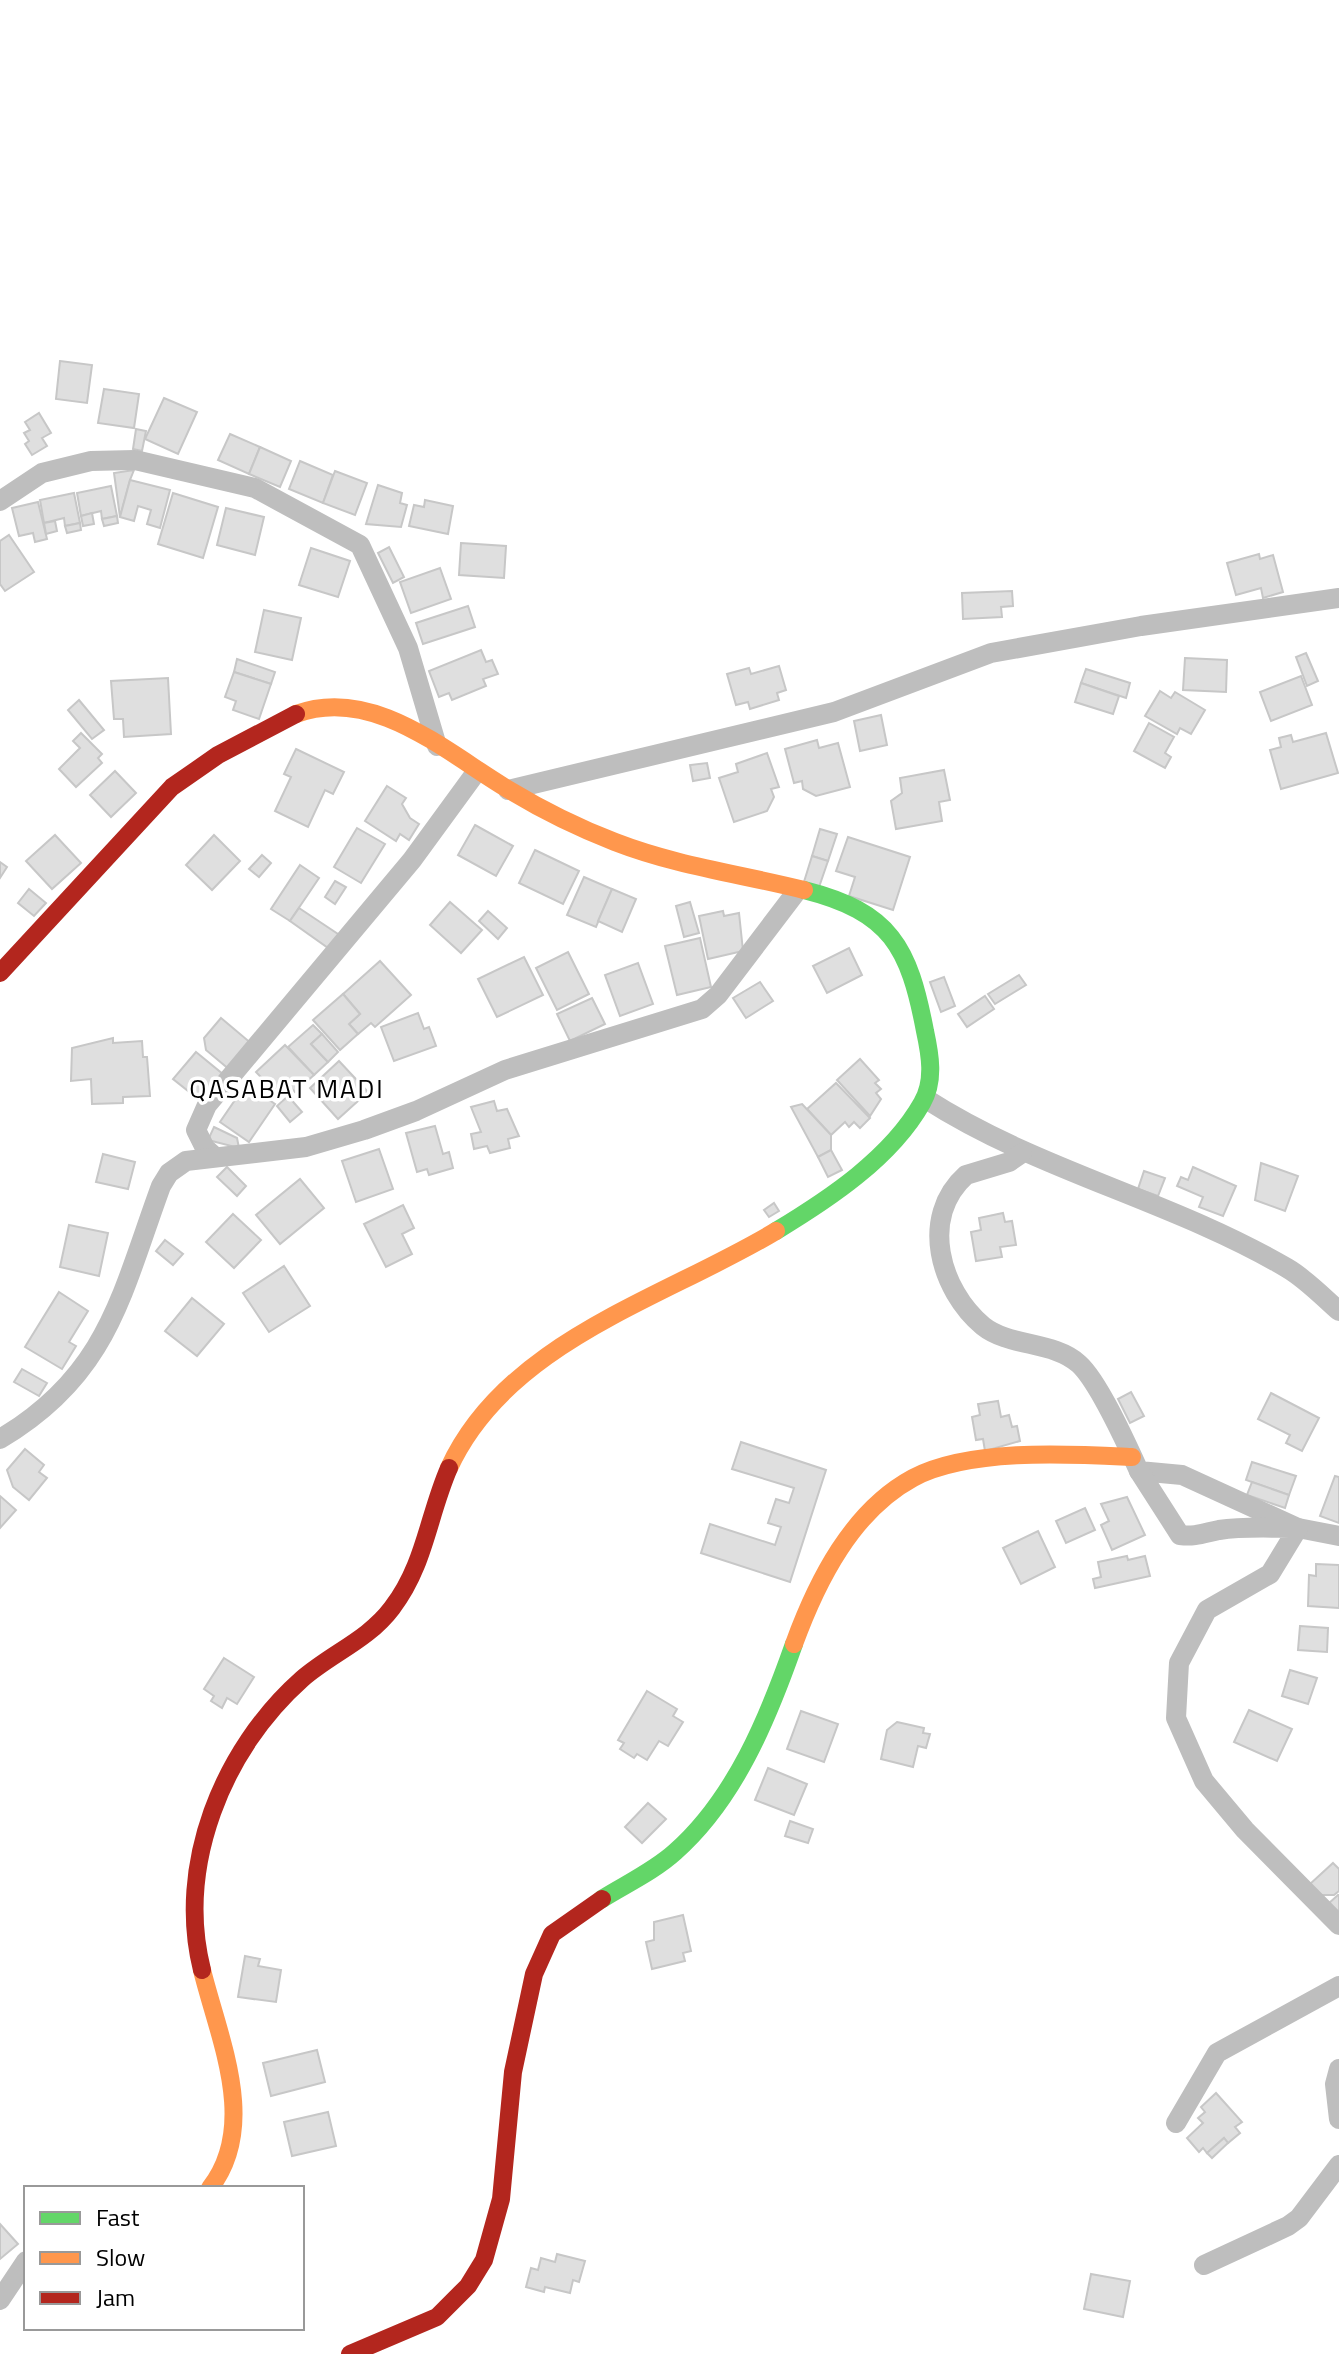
<svg xmlns="http://www.w3.org/2000/svg" width="1339" height="2354" viewBox="0 0 1339 2354" font-family="'Titillium Web',sans-serif">
<rect width="100%" height="100%" fill="#fff"/>
<g fill="#dfdfdf" stroke="#c7c7c7" stroke-width="2">
<polygon points="60,361 92,365 87,403 56,399"/>
<polygon points="104,389 139,394 134,428 98,423"/>
<polygon points="164,398 197,412 178,454 145,439"/>
<polygon points="39,413 51,433 42,438 47,446 32,455 25,444 29,441 24,433 30,430 25,422"/>
<polygon points="136,429 146,431 142,451 133,449"/>
<polygon points="230,434 260,447 249,474 218,460"/>
<polygon points="260,447 291,461 280,487 249,474"/>
<polygon points="300,461 333,475 323,503 289,489"/>
<polygon points="134,470 130,480 120,517 114,473"/>
<polygon points="335,471 367,483 355,515 323,503"/>
<polygon points="130,480 170,490 160,528 147,524 151,510 138,506 134,521 120,517"/>
<polygon points="378,485 402,493 400,503 407,505 401,527 366,524"/>
<polygon points="111,486 117,516 102,519 101,511 81,516 77,493"/>
<polygon points="74,493 80,523 65,526 64,518 44,523 40,500"/>
<polygon points="173,493 218,507 203,558 158,544"/>
<polygon points="425,500 453,506 448,534 409,526 414,505 424,507"/>
<polygon points="38,502 47,539 35,542 33,533 19,536 12,508"/>
<polygon points="226,508 264,517 255,555 217,545"/>
<polygon points="92,513 94,524 83,526 81,516"/>
<polygon points="117,516 118,523 104,526 102,519"/>
<polygon points="55,521 57,531 46,534 44,523"/>
<polygon points="80,523 81,530 67,533 65,526"/>
<polygon points="9,535 34,572 5,591 0,584 0,541"/>
<polygon points="461,543 506,546 504,578 459,575"/>
<polygon points="389,547 404,577 393,583 378,553"/>
<polygon points="311,548 350,561 338,597 299,585"/>
<polygon points="1259,554 1260,559 1273,555 1283,592 1263,598 1261,588 1236,595 1227,563"/>
<polygon points="440,568 451,599 411,613 400,582"/>
<polygon points="1012,591 1013,606 1001,607 1002,617 963,619 962,593"/>
<polygon points="468,606 475,627 423,644 416,623"/>
<polygon points="264,610 301,618 292,660 255,652"/>
<polygon points="481,650 486,662 492,660 498,674 483,679 486,686 452,700 449,693 439,697 429,671"/>
<polygon points="1306,653 1318,681 1307,686 1296,657"/>
<polygon points="1185,658 1227,660 1226,692 1183,690"/>
<polygon points="237,659 275,672 271,684 234,672"/>
<polygon points="779,666 786,690 777,693 779,700 750,709 748,702 736,705 727,674 749,668 751,674"/>
<polygon points="1086,669 1130,683 1126,698 1081,683"/>
<polygon points="234,672 271,684 259,719 233,710 236,701 225,697"/>
<polygon points="1301,676 1312,705 1271,721 1260,692"/>
<polygon points="168,678 171,734 124,737 123,719 114,719 111,681"/>
<polygon points="1081,683 1119,696 1113,714 1075,702"/>
<polygon points="1160,691 1171,698 1175,692 1205,710 1191,734 1180,728 1177,734 1145,716"/>
<polygon points="79,700 104,730 92,739 68,710"/>
<polygon points="881,715 887,745 860,751 854,721"/>
<polygon points="1149,723 1174,737 1165,753 1171,757 1165,768 1134,751"/>
<polygon points="81,733 102,754 98,758 102,763 76,787 59,769 80,748 73,741"/>
<polygon points="1326,733 1338,773 1281,789 1270,750 1281,747 1279,738 1291,735 1293,742"/>
<polygon points="817,740 819,748 838,743 850,787 816,796 803,789 802,781 794,783 785,749"/>
<polygon points="296,749 344,772 333,794 325,790 308,827 275,811 291,777 284,774"/>
<polygon points="767,753 779,787 771,789 774,797 767,811 734,822 719,778 738,772 736,764"/>
<polygon points="707,763 710,778 693,781 690,765"/>
<polygon points="944,770 950,800 939,802 942,821 896,829 891,801 902,793 900,778"/>
<polygon points="115,771 136,793 111,817 90,795"/>
<polygon points="387,786 406,798 402,804 410,818 419,824 409,840 400,834 396,841 365,821"/>
<polygon points="475,825 513,846 496,876 458,855"/>
<polygon points="357,828 385,844 361,883 334,867"/>
<polygon points="820,829 837,834 828,861 812,856"/>
<polygon points="55,835 81,863 52,889 26,861"/>
<polygon points="214,835 240,861 212,890 186,865"/>
<polygon points="848,837 910,857 893,910 849,896 855,877 836,871"/>
<polygon points="535,850 579,871 563,904 519,883"/>
<polygon points="262,855 271,863 259,877 249,869"/>
<polygon points="812,856 828,861 818,890 803,885"/>
<polygon points="0,862 7,867 0,878"/>
<polygon points="300,865 319,878 290,921 271,909"/>
<polygon points="584,877 612,889 596,927 567,915"/>
<polygon points="335,881 346,887 335,904 325,897"/>
<polygon points="29,889 46,903 34,916 18,903"/>
<polygon points="612,889 636,899 622,932 598,921"/>
<polygon points="450,902 482,930 461,953 430,925"/>
<polygon points="690,902 699,933 684,937 676,906"/>
<polygon points="299,908 341,936 331,950 290,921"/>
<polygon points="488,911 507,928 498,939 479,921"/>
<polygon points="723,911 724,916 739,913 743,951 708,959 699,916"/>
<polygon points="700,938 711,987 677,995 665,946"/>
<polygon points="849,948 862,975 827,993 813,966"/>
<polygon points="568,952 589,994 557,1010 536,968"/>
<polygon points="524,957 543,995 497,1017 478,979"/>
<polygon points="380,961 411,995 375,1027 371,1023 358,1034 349,1024 360,1014 343,994"/>
<polygon points="638,963 653,1004 620,1016 605,975"/>
<polygon points="1019,975 1026,985 995,1004 988,994"/>
<polygon points="944,977 955,1006 941,1012 930,982"/>
<polygon points="760,982 773,1001 746,1018 733,998"/>
<polygon points="343,994 360,1014 349,1024 358,1034 340,1050 313,1020"/>
<polygon points="985,996 994,1009 967,1027 958,1014"/>
<polygon points="592,998 605,1024 570,1041 557,1014"/>
<polygon points="418,1013 424,1029 429,1027 436,1046 394,1061 381,1027"/>
<polygon points="221,1018 252,1044 230,1070 206,1050 204,1038"/>
<polygon points="313,1025 322,1034 311,1044 328,1062 314,1075 288,1047"/>
<polygon points="322,1034 338,1052 328,1062 311,1044"/>
<polygon points="113,1038 113,1043 142,1041 143,1057 147,1057 150,1096 123,1097 123,1103 92,1104 91,1079 71,1081 72,1048"/>
<polygon points="285,1045 314,1075 295,1092 290,1087 280,1097 256,1072"/>
<polygon points="196,1052 224,1075 202,1102 173,1079"/>
<polygon points="860,1059 879,1080 875,1083 881,1089 876,1093 881,1099 870,1116 837,1080"/>
<polygon points="339,1061 368,1092 338,1119 310,1088"/>
<polygon points="836,1083 870,1118 860,1128 854,1122 849,1127 845,1122 831,1135 807,1109"/>
<polygon points="246,1084 275,1104 249,1142 220,1122"/>
<polygon points="288,1096 302,1112 290,1122 277,1106"/>
<polygon points="494,1101 497,1111 507,1109 519,1136 508,1139 510,1148 490,1153 487,1146 474,1149 471,1134 481,1132 471,1107"/>
<polygon points="802,1104 831,1135 831,1150 818,1157 791,1107"/>
<polygon points="435,1126 443,1154 449,1152 453,1168 429,1175 427,1169 417,1172 406,1133"/>
<polygon points="214,1127 237,1138 239,1148 208,1140"/>
<polygon points="379,1149 393,1189 356,1202 342,1161"/>
<polygon points="831,1150 842,1170 828,1177 818,1157"/>
<polygon points="103,1154 135,1162 128,1189 96,1182"/>
<polygon points="1261,1163 1298,1176 1285,1211 1255,1200"/>
<polygon points="227,1167 246,1186 237,1196 217,1177"/>
<polygon points="1193,1167 1236,1186 1223,1216 1199,1207 1203,1197 1177,1186 1181,1177 1188,1180"/>
<polygon points="1144,1171 1165,1178 1158,1196 1138,1189"/>
<polygon points="300,1179 324,1208 280,1244 256,1215"/>
<polygon points="774,1203 779,1211 769,1217 764,1210"/>
<polygon points="403,1205 414,1228 402,1234 412,1254 386,1267 364,1224"/>
<polygon points="1003,1213 1005,1222 1012,1221 1016,1245 1000,1247 1002,1257 976,1261 971,1232 981,1230 979,1218"/>
<polygon points="233,1214 261,1240 234,1268 206,1242"/>
<polygon points="69,1225 108,1233 99,1276 60,1267"/>
<polygon points="165,1240 183,1254 173,1265 156,1251"/>
<polygon points="284,1266 310,1306 269,1332 243,1293"/>
<polygon points="59,1292 88,1311 69,1342 76,1346 62,1369 25,1347"/>
<polygon points="192,1298 224,1324 197,1356 165,1331"/>
<polygon points="22,1369 47,1383 39,1396 14,1382"/>
<polygon points="1131,1392 1144,1416 1130,1423 1118,1399"/>
<polygon points="1271,1393 1319,1418 1302,1451 1286,1443 1290,1435 1258,1419"/>
<polygon points="998,1401 1001,1417 1009,1415 1012,1427 1017,1426 1020,1441 985,1451 983,1439 976,1440 972,1417 980,1415 978,1404"/>
<polygon points="741,1442 826,1470 790,1582 701,1553 710,1524 775,1545 781,1527 768,1523 776,1499 789,1503 794,1488 732,1469"/>
<polygon points="25,1449 44,1465 39,1472 47,1478 29,1500 13,1487 7,1470"/>
<polygon points="1252,1462 1296,1476 1289,1495 1246,1480"/>
<polygon points="1335,1476 1339,1477 1339,1523 1320,1516"/>
<polygon points="1252,1482 1289,1495 1285,1508 1247,1495"/>
<polygon points="0,1496 16,1510 0,1528"/>
<polygon points="1127,1497 1145,1535 1112,1550 1101,1525 1109,1521 1101,1504"/>
<polygon points="1085,1508 1095,1530 1066,1543 1056,1521"/>
<polygon points="1038,1531 1055,1567 1021,1584 1003,1548"/>
<polygon points="1127,1556 1128,1560 1145,1556 1150,1576 1095,1588 1093,1579 1101,1577 1098,1562"/>
<polygon points="1316,1564 1339,1565 1339,1608 1308,1606 1309,1575 1316,1576"/>
<polygon points="1300,1626 1328,1628 1327,1652 1298,1650"/>
<polygon points="224,1658 254,1677 237,1704 227,1698 222,1708 211,1701 214,1696 204,1689"/>
<polygon points="1290,1670 1317,1678 1308,1704 1282,1696"/>
<polygon points="647,1691 677,1709 673,1716 683,1722 668,1746 659,1741 647,1760 637,1754 634,1758 620,1749 624,1743 618,1740"/>
<polygon points="1249,1710 1292,1729 1277,1761 1234,1742"/>
<polygon points="801,1711 838,1724 824,1762 787,1749"/>
<polygon points="897,1722 924,1728 923,1733 930,1734 926,1748 918,1746 913,1767 881,1759 887,1730"/>
<polygon points="768,1768 807,1784 794,1815 755,1800"/>
<polygon points="648,1803 666,1819 642,1843 625,1827"/>
<polygon points="790,1821 813,1829 808,1843 785,1836"/>
<polygon points="1333,1863 1339,1869 1339,1891 1334,1895 1320,1895 1310,1884"/>
<polygon points="1338,1895 1339,1895 1339,1915 1328,1904"/>
<polygon points="683,1915 691,1951 683,1953 685,1961 652,1969 646,1942 654,1940 654,1922"/>
<polygon points="245,1956 260,1959 258,1966 281,1970 276,2002 238,1997"/>
<polygon points="317,2050 325,2082 271,2096 263,2063"/>
<polygon points="1216,2093 1242,2122 1235,2127 1240,2133 1228,2143 1224,2138 1207,2153 1203,2148 1199,2152 1187,2138 1203,2123 1198,2118 1205,2112 1201,2107"/>
<polygon points="328,2112 336,2146 292,2156 284,2122"/>
<polygon points="1224,2138 1228,2143 1212,2158 1207,2153"/>
<polygon points="0,2224 18,2244 0,2259"/>
<polygon points="557,2254 585,2261 579,2282 573,2280 570,2293 545,2287 544,2292 526,2287 531,2268 538,2270 541,2258 555,2262"/>
<polygon points="1091,2274 1130,2281 1123,2317 1084,2309"/>
</g>
<g fill="none" stroke-linecap="round" stroke-linejoin="round">
<g stroke="#bebebe" stroke-width="20">
<polyline points="0,501 42,473 91,461 135,460 255,488 360,545 408,648 437,746"/>
<polyline points="508,790 834,712 991,653 1141,626 1339,598"/>
<path d="M926,1099c112,72 245,101 361,169 19,11 36,29 52,43"/>
<path d="M1022,1153l-13,9 -43,13c-47,42 -26,115 17,151 26,21 71,15 96,38 20,18 48,81 60,107l43,4 116,53 41,8"/>
<polyline points="215,1157 205,1148 196,1130 207,1105 412,860 477,771"/>
<path d="M0,1439c108,-64 121,-144 161,-253l8,-13 17,-12 120,-14 58,-17 52,-19 89,-41 197,-61 16,-14 79,-104"/>
<path d="M1139,1471l41,64c15,2 24,-2 39,-5 26,-4 53,-2 79,-2l-28,46 -63,36 -28,53 -3,55 28,63 41,49 94,95"/>
<polyline points="1339,2069 1335,2084 1339,2119"/>
<polyline points="1176,2123 1217,2053 1339,1986"/>
<polyline points="1204,2265 1288,2226 1299,2218 1339,2165"/>
<polyline points="0,2300 26,2261"/>
</g>
<g stroke="#63d668" stroke-width="18">
<path d="M776,1231c53,-32 115,-73 146,-128 13,-22 8,-49 3,-72 -16,-84 -34,-119 -121,-141"/>
<path d="M602,1899c24,-15 52,-28 73,-47 60,-53 93,-134 119,-208"/>
</g>
<g stroke="#ff974d" stroke-width="18">
<path d="M296,714c78,-29 152,40 215,77 33,20 68,37 104,51 62,24 125,32 189,48"/>
<path d="M449,1468c58,-127 216,-170 327,-237"/>
<path d="M794,1644c23,-63 58,-133 119,-166 56,-30 157,-24 219,-21"/>
<path d="M202,1970c17,69 57,155 8,218"/>
</g>
<g stroke="#b3261e" stroke-width="18">
<polyline points="0,973 172,787 218,755 296,714"/>
<path d="M202,1970c-26,-104 20,-220 100,-291 30,-26 66,-39 90,-71 33,-43 36,-92 57,-140"/>
<polyline points="350,2354 437,2317 468,2286 484,2260 501,2199 513,2072 534,1974 552,1934 602,1899"/>
</g>
</g>
<g text-anchor="middle" stroke-width="7" stroke-linejoin="round" paint-order="stroke">
<g font-size="26" letter-spacing="2" fill="#000" stroke="#fff">
<text x="287" y="1098">QASABAT MADI</text>
</g>
</g>
<rect x="24" y="2186" width="280" height="144" fill="#ffffff" stroke="#999999" stroke-width="2"/>
<rect x="40" y="2212" width="40" height="12" fill="#63d668" stroke="#999999" stroke-width="2"/>
<text x="96" y="2226" font-size="24" fill="#000000">Fast</text>
<rect x="40" y="2252" width="40" height="12" fill="#ff974d" stroke="#999999" stroke-width="2"/>
<text x="96" y="2266" font-size="24" fill="#000000">Slow</text>
<rect x="40" y="2292" width="40" height="12" fill="#b3261e" stroke="#999999" stroke-width="2"/>
<text x="96" y="2306" font-size="24" fill="#000000">Jam</text>
</svg>
